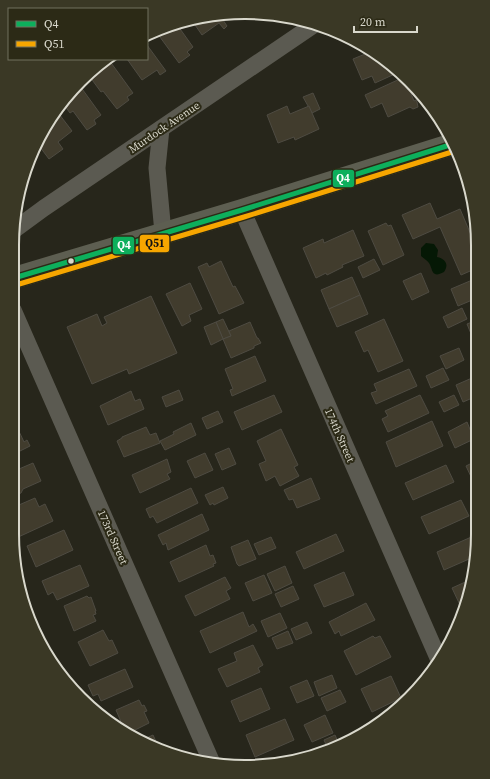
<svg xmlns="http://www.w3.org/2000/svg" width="490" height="779" viewBox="0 0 490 779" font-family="'Source Serif 4',serif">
<rect width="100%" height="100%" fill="#27261b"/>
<path fill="#051805" d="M426,243l8,1 4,6 -1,7c9,2 12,8 7,15 -13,7 -11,-3 -15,-9 -2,-3 -6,-5 -8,-7v-8z"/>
<g fill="#413c2d" stroke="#4e4b42">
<polygon points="215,14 219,14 227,26 224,29 219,23 202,35 193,22 194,21"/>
<polygon points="178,26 193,47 187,52 190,55 179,63 157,33"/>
<polygon points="147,45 166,71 160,75 157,70 142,80 127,59 147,59"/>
<polygon points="370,52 387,60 397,73 375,83 372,76 362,80 353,59"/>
<polygon points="109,60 133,93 127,97 129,100 117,109 103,91 101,92 90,77"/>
<polygon points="402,78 406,81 414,101 416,100 417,102 418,107 413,109 410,107 388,117 382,103 371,108 365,95"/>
<polygon points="80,86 101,115 94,120 96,124 87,130 73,111 70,113 62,102"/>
<polygon points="313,93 320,109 312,113 303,97"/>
<polygon points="287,106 290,114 309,106 319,129 295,140 294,137 278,143 267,115"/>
<polygon points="56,110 72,131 58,142 63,149 49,159 37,143"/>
<polygon points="430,203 437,219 460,209 477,249 477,268 461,275 440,227 413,239 402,215"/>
<polygon points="386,223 388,226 391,225 404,255 383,265 368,231"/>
<polygon points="353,230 364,256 342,265 343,267 327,275 326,273 316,278 303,248 323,239 324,243"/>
<polygon points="374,259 380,270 363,278 358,267"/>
<polygon points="221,261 233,287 235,286 244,303 219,314 198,267 207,263 209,267"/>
<polygon points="421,273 429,292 412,300 403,281"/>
<polygon points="352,277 360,295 329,309 321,290"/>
<polygon points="477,278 477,298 458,306 451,289"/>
<polygon points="190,283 202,309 189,315 191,321 182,326 166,294"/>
<polygon points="360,295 368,314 337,327 329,309"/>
<polygon points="151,296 177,353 129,374 127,369 92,384 67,327 97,314 102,326 107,323 104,317"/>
<polygon points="462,308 467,319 448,328 443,317"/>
<polygon points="223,319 231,336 223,339 216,322"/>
<polygon points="384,319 403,361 378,372 368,350 364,352 355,332"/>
<polygon points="477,320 477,340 474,341 467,324"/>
<polygon points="216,322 223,339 211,345 204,327"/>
<polygon points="250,322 257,338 258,338 261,343 254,346 254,348 231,358 223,339 231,336 229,331"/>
<polygon points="459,348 464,360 446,369 440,356"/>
<polygon points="255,356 266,381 232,396 230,390 233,389 225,369"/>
<polygon points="443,368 449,380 431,388 426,376"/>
<polygon points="409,369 417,386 376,404 371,393 377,391 374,384"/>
<polygon points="472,378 477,388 477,396 463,402 456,385"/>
<polygon points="179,390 183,400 166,407 162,397"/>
<polygon points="131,391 135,401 140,399 144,409 108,425 100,406"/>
<polygon points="274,395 282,412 242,430 234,412"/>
<polygon points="420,395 429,413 388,432 382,419 388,416 385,411"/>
<polygon points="454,395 459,405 444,412 439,402"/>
<polygon points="218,411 223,422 207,429 202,418"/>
<polygon points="432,421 443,446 396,467 386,442"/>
<polygon points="467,422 474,439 455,448 448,432"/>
<polygon points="191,423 196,435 165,450 160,441 174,434 173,432"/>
<polygon points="16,425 24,442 27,440 30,446 12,455 13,427"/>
<polygon points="146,427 150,435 156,433 160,443 124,457 117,441 122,438 122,437"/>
<polygon points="281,429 298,465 294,467 299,476 280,486 275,476 266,481 259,464 266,461 257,441"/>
<polygon points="229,448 236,464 222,470 215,454"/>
<polygon points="205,453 213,470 195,478 187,461"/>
<polygon points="167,459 171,472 167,474 170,479 140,493 132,475"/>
<polygon points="476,461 476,479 473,481 466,466"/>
<polygon points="33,463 41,481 23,489 21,493 16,495 12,495 12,472"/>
<polygon points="446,465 454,482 413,500 405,483"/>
<polygon points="311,478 320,499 297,508 293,499 289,500 284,490"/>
<polygon points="223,487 228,498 214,505 213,503 210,505 205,495"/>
<polygon points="191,488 198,503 157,523 153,516 150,518 146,509"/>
<polygon points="35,498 39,507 45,504 53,521 14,539 12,534 12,508"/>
<polygon points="461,500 469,516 429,534 421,517"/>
<polygon points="202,514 209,530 168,550 166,543 163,545 158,535"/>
<polygon points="64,530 73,550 36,567 27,546"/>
<polygon points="336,534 344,551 304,569 296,552"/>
<polygon points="476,535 476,556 444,570 437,552"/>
<polygon points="271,537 276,548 259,555 254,544"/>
<polygon points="248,540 256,559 239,566 237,564 231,547"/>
<polygon points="206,545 210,556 213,555 216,563 213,564 214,566 179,582 170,562"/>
<polygon points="80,565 89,586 57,600 53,592 48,595 42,581"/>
<polygon points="285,566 292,583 275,591 267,574"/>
<polygon points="344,572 354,595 324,607 314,585"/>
<polygon points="264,575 272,593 253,601 245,583"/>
<polygon points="225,577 231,588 226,591 230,599 195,616 185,596"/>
<polygon points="472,579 466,602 460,605 452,588"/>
<polygon points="20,580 28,596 23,599"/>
<polygon points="293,586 299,599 281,607 275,594"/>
<polygon points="87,596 89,598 91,597 96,611 95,611 96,614 93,615 96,621 74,631 64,606"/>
<polygon points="366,603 375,620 341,636 339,631 335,634 329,622"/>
<polygon points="243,612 249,627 253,624 257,631 210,653 200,631"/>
<polygon points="280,613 287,628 268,637 261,621"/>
<polygon points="307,622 312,633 296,640 291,629"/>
<polygon points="103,630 109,641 112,640 118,653 90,666 78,642"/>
<polygon points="288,631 293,643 277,649 272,638"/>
<polygon points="43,635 50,651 46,653 38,637"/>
<polygon points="373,636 375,638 380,636 391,657 356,675 344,651"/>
<polygon points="253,645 263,665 258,668 260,672 227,687 218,669 237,661 234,653"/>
<polygon points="125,669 133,687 101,701 98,694 93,696 88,685"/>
<polygon points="332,675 337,688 319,696 314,682"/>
<polygon points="391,676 401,698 372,712 361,689"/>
<polygon points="307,680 314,696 297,703 290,687"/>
<polygon points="261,688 270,709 240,722 231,701"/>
<polygon points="340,690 346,702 327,711 321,698"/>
<polygon points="139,700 142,706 144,705 147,711 144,712 149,723 129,733 125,731 116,710"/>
<polygon points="325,715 333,733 312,742 304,725"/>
<polygon points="285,719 294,740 255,757 246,735"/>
<polygon points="153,735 158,746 156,747 142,740"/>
<polygon points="335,735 339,744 328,749 324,740"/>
<polygon points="314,753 315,755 306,759 293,760"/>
</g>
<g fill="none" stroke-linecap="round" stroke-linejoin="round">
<g stroke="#5b5a51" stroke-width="17">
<polyline points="161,129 157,168 163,233"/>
<polyline points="242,210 439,660"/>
<polyline points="14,230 44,208 315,24"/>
<polyline points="13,310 212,763"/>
</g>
<polyline stroke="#5d5e51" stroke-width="22" points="14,278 242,210 453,144"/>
<defs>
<polyline id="bus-1" points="14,278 242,210 453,144"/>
<polyline id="bus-2" points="16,285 244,217 455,151"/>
</defs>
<use href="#bus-1" stroke="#2c2a16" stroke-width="8"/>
<use href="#bus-2" stroke="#2c2a16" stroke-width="8"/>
<use href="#bus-1" stroke="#0daf5c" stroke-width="5"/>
<use href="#bus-2" stroke="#f7a600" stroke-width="5"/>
</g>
<circle fill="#d9d8cc" stroke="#2c2a16" stroke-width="1.5" cx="71" cy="261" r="3.5"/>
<g text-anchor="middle" stroke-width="4" stroke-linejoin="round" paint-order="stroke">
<g font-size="11" fill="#d9d8cc" stroke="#2c2a16">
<text transform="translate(164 127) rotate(-34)" y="4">Murdock Avenue</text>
<text transform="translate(340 435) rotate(66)" y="4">174th Street</text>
<text transform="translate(113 537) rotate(66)" y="4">173rd Street</text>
</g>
</g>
<path d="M0 0H490V779H0ZM245 19H245A226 226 0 0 1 471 245V534A226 226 0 0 1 245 760H245A226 226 0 0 1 19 534V245A226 226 0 0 1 245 19Z" fill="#3a3825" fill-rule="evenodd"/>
<path fill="none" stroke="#d9d8cc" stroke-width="2" d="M245 19H245A226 226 0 0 1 471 245V534A226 226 0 0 1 245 760H245A226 226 0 0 1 19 534V245A226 226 0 0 1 245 19Z"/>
<g stroke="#2c2a16" stroke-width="1.5">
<rect x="332" y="169" width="23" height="19" rx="4" fill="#0daf5c"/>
<rect x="139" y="234" width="31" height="19" rx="4" fill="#f7a600"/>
<rect x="112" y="236" width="23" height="19" rx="4" fill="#0daf5c"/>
</g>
<g font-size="11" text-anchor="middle" font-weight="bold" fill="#fff">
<text x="343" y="182">Q4</text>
<text x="124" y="249">Q4</text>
</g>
<g font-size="11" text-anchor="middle" font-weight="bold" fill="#111">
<text x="155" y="247">Q51</text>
</g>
<rect x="8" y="8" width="140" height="52" fill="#2c2a16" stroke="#71705f"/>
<rect x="16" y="21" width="20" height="6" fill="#0daf5c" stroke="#71705f"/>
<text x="44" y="28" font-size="12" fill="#d9d8cc">Q4</text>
<rect x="16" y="41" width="20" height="6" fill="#f7a600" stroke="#71705f"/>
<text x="44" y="48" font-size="12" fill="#d9d8cc">Q51</text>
<path d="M354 26v6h63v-6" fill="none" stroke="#d9d8cc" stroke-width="2"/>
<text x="360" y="26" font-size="12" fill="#d9d8cc" stroke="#2c2a16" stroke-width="3" paint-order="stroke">20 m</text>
</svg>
